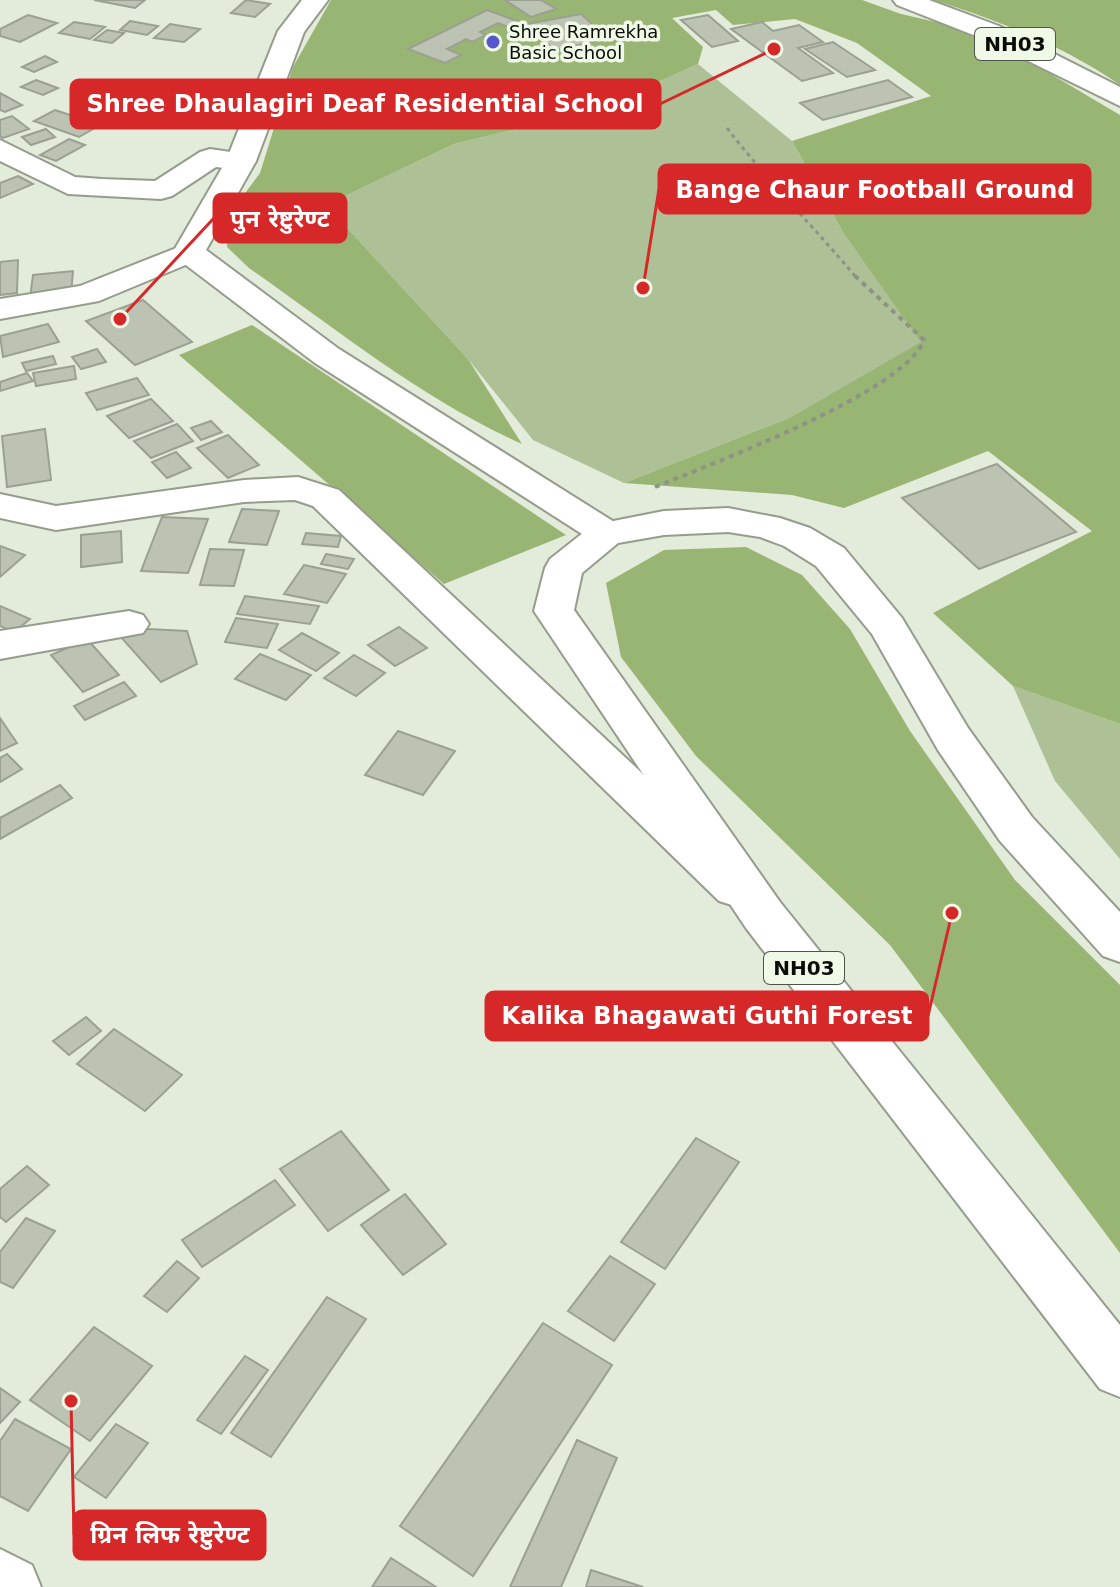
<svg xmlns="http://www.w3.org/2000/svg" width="1120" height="1587" viewBox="0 0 1120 1587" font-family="'DejaVu Sans','Noto Sans Devanagari',sans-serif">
<rect width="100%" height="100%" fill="#e3ebda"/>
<g fill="#adc096">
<polygon points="698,64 792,141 844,234 922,342 789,418 624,483 533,440 468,359 326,205 454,144 596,110"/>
<polygon points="1013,686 1120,724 1120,859 1055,781"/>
</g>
<g fill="#99b573">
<path d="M331,0h531l39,14 61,14 60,29 98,58v609l-107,-38 -80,-73 159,-82 -104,-80 -144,57 -52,-13 -168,-12 165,-65 132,-76 -77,-108 -52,-93 139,-45 -74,-53 -62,-24 -62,6 -17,-15 -44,8 31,29 -5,17 -102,46 -142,34 -128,61 142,154 54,85c-100,-45 -184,-114 -273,-176l-22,-21 1,-31 32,-43 33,-106z"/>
<path d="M933,0h187v85c-56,-39 -122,-65 -187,-85z"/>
<polygon points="252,325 566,535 444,584 179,355"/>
<polygon points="746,547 802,575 850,629 910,731 1015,880 1120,985 1120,1253 890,945 696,756 621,657 606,583 664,550"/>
</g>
<g fill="#bcc3b3" stroke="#9aa192" stroke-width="2">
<polygon points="94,0 145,0 135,8"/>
<polygon points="246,0 270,4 255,17 231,13"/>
<polygon points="505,0 541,0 556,9 531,17"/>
<polygon points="487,10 520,22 508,27 498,23 480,32 486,35 472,42 466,39 447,49 461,55 445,63 408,49"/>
<polygon points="581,14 608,39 554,50 527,24"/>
<polygon points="28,15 57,23 20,42 0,36 0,29"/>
<polygon points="708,15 738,41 712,47 681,20"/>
<polygon points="130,21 158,26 147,35 120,30"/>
<polygon points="74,22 105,27 90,39 59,33"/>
<polygon points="762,22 773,31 799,25 823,42 798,48 833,73 802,81 731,29"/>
<polygon points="170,24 200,29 184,42 154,38"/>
<polygon points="107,30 124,33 112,43 94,40"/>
<polygon points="833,42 875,70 847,77 805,49"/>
<polygon points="45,56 57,62 34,72 22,67"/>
<polygon points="36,80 58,88 43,95 21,87"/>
<polygon points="888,80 912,97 823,120 800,103"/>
<polygon points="0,93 22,105 5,112 0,110"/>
<polygon points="55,110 100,125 79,137 34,121"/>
<polygon points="12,116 29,129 3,138 0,136 0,120"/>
<polygon points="46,129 55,137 31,145 22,137"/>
<polygon points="69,139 85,145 56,161 40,155"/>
<polygon points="18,176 33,184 0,198 0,183"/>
<polygon points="18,260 17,293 0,295 0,262"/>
<polygon points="73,271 71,294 30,298 33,275"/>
<polygon points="143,300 192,342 135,365 86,321"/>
<polygon points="48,324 59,342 3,357 0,336"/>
<polygon points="97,349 106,362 81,369 72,357"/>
<polygon points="53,356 56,364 26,371 22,363"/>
<polygon points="74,366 76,379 36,386 33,373"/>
<polygon points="27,373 33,381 0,391 0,382"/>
<polygon points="137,378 149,395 97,410 86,393"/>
<polygon points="151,399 173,421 129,438 107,416"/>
<polygon points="211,421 222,432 201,440 191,428"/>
<polygon points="177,424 193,441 151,458 134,441"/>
<polygon points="45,429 51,480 7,487 2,436"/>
<polygon points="228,435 259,465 228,478 197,448"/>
<polygon points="176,452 191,468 167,478 152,462"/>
<polygon points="997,464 1076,532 979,569 902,498"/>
<polygon points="242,509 279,511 267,545 229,542"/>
<polygon points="162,517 208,519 188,573 141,571"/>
<polygon points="121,531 122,562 81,567 81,535"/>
<polygon points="306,533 341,536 338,547 302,544"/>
<polygon points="0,546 25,555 0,577"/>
<polygon points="210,549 244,550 234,586 200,585"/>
<polygon points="326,554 354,559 348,569 321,564"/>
<polygon points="304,565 346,574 327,603 284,594"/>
<polygon points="245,596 319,606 310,624 237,614"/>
<polygon points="0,606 30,619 14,632 0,626"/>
<polygon points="236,618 278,624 267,648 225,642"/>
<polygon points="399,627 427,648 395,666 368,645"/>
<polygon points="148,629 187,631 197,664 161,682 119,635"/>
<polygon points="302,633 339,653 316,671 279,650"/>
<polygon points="87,639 119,675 83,692 51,655"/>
<polygon points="260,654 311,675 286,700 235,679"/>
<polygon points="354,655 385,673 356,696 324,678"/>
<polygon points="124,682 136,696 85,720 74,706"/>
<polygon points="0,718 17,743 0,751"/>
<polygon points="398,731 455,751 423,795 365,775"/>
<polygon points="7,754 22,769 0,782 0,758"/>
<polygon points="60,785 72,798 0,839 0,818"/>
<polygon points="86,1017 101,1031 69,1055 53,1041"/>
<polygon points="114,1029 182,1075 145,1111 77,1064"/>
<polygon points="341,1131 389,1190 328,1231 280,1169"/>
<polygon points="696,1138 739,1162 665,1269 621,1242"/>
<polygon points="27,1166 49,1185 6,1222 0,1217 0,1189"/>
<polygon points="275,1180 295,1205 202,1267 182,1240"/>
<polygon points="405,1194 446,1244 403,1275 361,1225"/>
<polygon points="26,1218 55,1231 13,1288 0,1282 0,1252"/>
<polygon points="610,1256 655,1284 614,1341 568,1311"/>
<polygon points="177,1261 199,1278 167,1312 144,1296"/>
<polygon points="327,1297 366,1319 271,1457 231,1433"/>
<polygon points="543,1323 612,1365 473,1576 400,1526"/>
<polygon points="94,1327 152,1366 90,1441 30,1400"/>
<polygon points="245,1356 268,1370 221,1434 197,1420"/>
<polygon points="0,1388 20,1402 0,1423"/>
<polygon points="15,1419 71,1449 28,1511 0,1496 0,1441"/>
<polygon points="116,1424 148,1443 106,1498 74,1477"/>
<polygon points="577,1440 617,1458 561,1587 510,1587"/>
<polygon points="391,1558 436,1587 372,1587"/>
<polygon points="591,1570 643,1587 586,1587"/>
</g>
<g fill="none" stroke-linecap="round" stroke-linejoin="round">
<defs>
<g id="street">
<polygon points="0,140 75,177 102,179 155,181 200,152 210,149 251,155 256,161 251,167 241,170 216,167 172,196 161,199 68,194 0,161"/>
<polygon points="189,243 200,245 205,252 200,259 99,301 0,319 0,299 80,286"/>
<polygon points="298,477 339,490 751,875 758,888 751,901 735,906 719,901 313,506 295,500 244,502 56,530 0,518 0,494 56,506 244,480"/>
<polygon points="129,611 143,615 149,624 143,633 0,659 0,631"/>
</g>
<polygon id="secondary" points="302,0 328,0 304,32 256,161 206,250 339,349 619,525 625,533 619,541 606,545 593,541 315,363 178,259 173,252 226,161 278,31"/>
<g id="primary">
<polygon points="893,0 929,0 999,26 1120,87 1120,106 981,38 897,5"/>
<polygon points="728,508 780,518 810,528 844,548 902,618 968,728 1032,817 1120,912 1120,962 1103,956 1000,841 938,750 872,634 816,566 784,546 760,537 728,532 664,535 618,543 582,573 574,610 780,902 1120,1325 1120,1397 1100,1389 746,928 534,611 545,568 550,559 593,525 664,511"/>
<polygon points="0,1549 32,1565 41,1587 0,1587"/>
</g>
</defs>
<use href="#street" stroke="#959c8c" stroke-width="4"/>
<use href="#secondary" stroke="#959c8c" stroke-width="4"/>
<use href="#primary" stroke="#959c8c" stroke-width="4"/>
<path stroke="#8d9386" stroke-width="3" stroke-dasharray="4 4" stroke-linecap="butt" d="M727,128c40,52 86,98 128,148"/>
<path stroke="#8d9386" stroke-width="4" stroke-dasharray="5 5" stroke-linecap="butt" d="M655,487c56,-23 250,-95 269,-147l-71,-66"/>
<use href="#street" fill="#fff" fill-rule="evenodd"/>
<use href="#secondary" fill="#fff" fill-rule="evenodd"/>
<use href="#primary" fill="#fff" fill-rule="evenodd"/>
</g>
<circle fill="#5557ce" stroke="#f0f8e7" stroke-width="3" cx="493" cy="42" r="8"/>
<g text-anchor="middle" stroke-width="7" stroke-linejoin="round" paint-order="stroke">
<g font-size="18" fill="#0a0d07" stroke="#f0f8e7" text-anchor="start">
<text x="509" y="38">Shree Ramrekha<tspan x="509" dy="21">Basic School</tspan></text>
</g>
<g fill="#f0f8e7" stroke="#4f544a" stroke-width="2">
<rect x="975" y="28" width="80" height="32" rx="6"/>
<rect x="764" y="952" width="80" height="32" rx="6"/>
</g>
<g font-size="20" font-weight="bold" fill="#0a0d07">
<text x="1015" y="51">NH03</text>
<text x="804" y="975">NH03</text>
</g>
</g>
<path fill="none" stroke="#d62828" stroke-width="3" d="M774 49L660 104M643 288L659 189M120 319L214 218M952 913L928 1016M71 1401L74 1535"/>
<g fill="#d62828" stroke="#f0f8e7" stroke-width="3">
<circle cx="774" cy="49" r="8"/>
<circle cx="643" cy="288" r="8"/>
<circle cx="120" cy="319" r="8"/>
<circle cx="952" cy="913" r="8"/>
<circle cx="71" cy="1401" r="8"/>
</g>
<g fill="#d62828" stroke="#d62828" stroke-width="3">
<rect x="71" y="80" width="589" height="48" rx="8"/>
<rect x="659" y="165" width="431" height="48" rx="8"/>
<rect x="214" y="194" width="132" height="48" rx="8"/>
<rect x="486" y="992" width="442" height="48" rx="8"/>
<rect x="74" y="1511" width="191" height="48" rx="8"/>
</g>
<g font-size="24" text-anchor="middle" font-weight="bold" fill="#fff">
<text x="365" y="112">Shree Dhaulagiri Deaf Residential School</text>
<text x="875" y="198">Bange Chaur Football Ground</text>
<text x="280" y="227">पुन रेष्टुरेण्ट</text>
<text x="707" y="1024">Kalika Bhagawati Guthi Forest</text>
<text x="170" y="1543">ग्रिन लिफ रेष्टुरेण्ट</text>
</g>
</svg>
